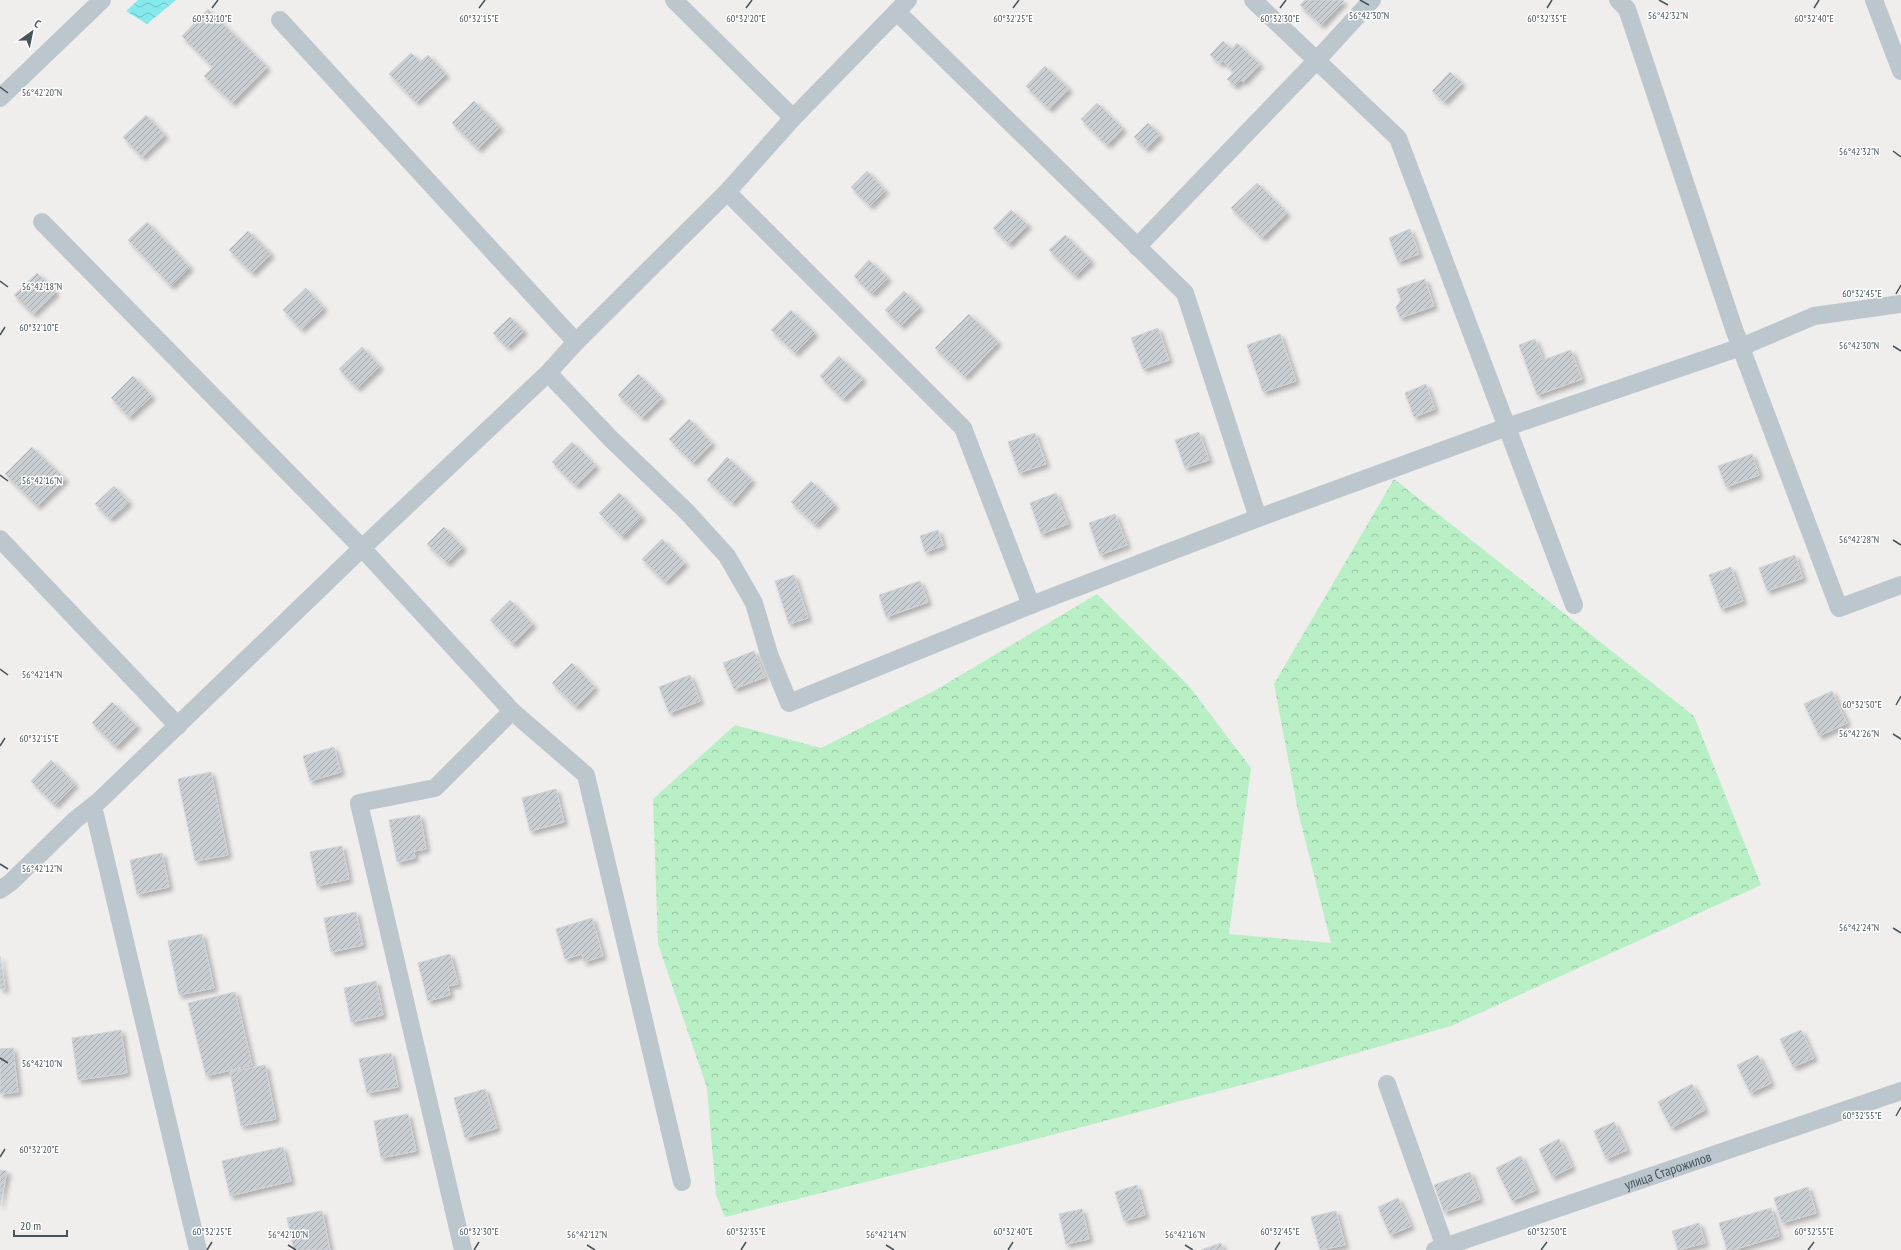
<svg xmlns="http://www.w3.org/2000/svg" width="1901" height="1250" viewBox="0 0 1901 1250" font-family="'PT Sans Narrow',sans-serif">
<defs>
<pattern id="forest-crowns" width="20" height="18" patternUnits="userSpaceOnUse"><rect width="20" height="18" fill="#b9efc5"/><path d="M2 6a3 3 0 1 1 6 0M12 15a3 3 0 1 1 6 0" fill="none" stroke="#98c4a3"/></pattern>
<pattern id="water-waves" width="16" height="10" patternUnits="userSpaceOnUse"><rect width="16" height="10" fill="#85e9ee"/><path d="M0 5q4-4 8 0t8 0" fill="none" stroke="#6fbfc4"/></pattern>
<pattern id="building-hatch" width="6" height="6" patternUnits="userSpaceOnUse"><rect width="6" height="6" fill="#c9ced2"/><path d="M-1 1l2-2M0 6l6-6M5 7l2-2" fill="none" stroke="#a5aaad"/></pattern>
<filter id="shadow"><feDropShadow dx="3.5" dy="3.5" stdDeviation="2" flood-color="#0004"/></filter>
</defs>
<rect width="100%" height="100%" fill="#f0eded"/>
<polygon fill="url(#forest-crowns)" points="1394,479 1694,716 1761,885 1451,1026 1280,1075 986,1152 725,1217 716,1195 707,1088 658,944 653,799 735,725 821,748 934,691 1097,594 1189,686 1251,768 1229,934 1331,943 1298,811 1274,684"/>
<polygon fill="url(#water-waves)" points="138,0 176,0 147,24 126,11"/>
<g fill="url(#building-hatch)" stroke="#d0d4d9" filter="url(#shadow)">
<polygon points="1305,0 1343,0 1344,1 1321,25 1300,5"/>
<polygon points="208,9 267,67 232,103 204,76 213,67 182,36"/>
<polygon points="1223,41 1232,49 1237,43 1260,64 1243,82 1241,80 1235,86 1227,79 1234,72 1223,61 1220,64 1210,55"/>
<polygon points="411,53 420,62 428,55 446,74 416,102 389,74"/>
<polygon points="1045,66 1069,89 1049,109 1026,86"/>
<polygon points="1450,72 1462,83 1444,102 1432,91"/>
<polygon points="474,101 500,127 478,149 452,123"/>
<polygon points="1097,103 1123,129 1107,145 1081,119"/>
<polygon points="146,115 165,135 142,157 123,137"/>
<polygon points="1148,123 1160,135 1146,149 1134,137"/>
<polygon points="867,171 885,190 870,206 851,187"/>
<polygon points="1257,183 1287,213 1262,238 1231,208"/>
<polygon points="1011,210 1028,225 1009,244 993,228"/>
<polygon points="147,222 190,267 171,286 128,240"/>
<polygon points="1410,229 1419,254 1398,262 1389,238"/>
<polygon points="248,231 271,254 252,273 229,250"/>
<polygon points="1065,235 1091,261 1075,276 1049,250"/>
<polygon points="869,260 888,278 872,294 854,276"/>
<polygon points="37,273 56,292 33,314 14,295"/>
<polygon points="1425,279 1434,306 1400,318 1396,307 1401,300 1397,289"/>
<polygon points="306,288 324,308 301,329 283,310"/>
<polygon points="904,291 920,307 901,326 885,310"/>
<polygon points="791,310 815,333 795,353 771,330"/>
<polygon points="969,314 998,342 965,377 935,348"/>
<polygon points="510,317 524,331 507,347 493,333"/>
<polygon points="1158,328 1169,360 1143,369 1131,338"/>
<polygon points="1280,334 1296,381 1263,392 1247,345"/>
<polygon points="1535,339 1543,360 1571,350 1582,379 1537,395 1519,345"/>
<polygon points="362,347 380,366 357,388 339,369"/>
<polygon points="839,356 863,379 843,399 820,376"/>
<polygon points="638,374 662,398 642,418 618,395"/>
<polygon points="133,376 152,396 129,417 111,398"/>
<polygon points="1426,384 1435,409 1414,417 1405,393"/>
<polygon points="689,419 712,443 693,463 669,439"/>
<polygon points="1199,432 1209,460 1185,468 1175,440"/>
<polygon points="1035,433 1046,464 1019,473 1008,442"/>
<polygon points="572,442 596,466 576,486 552,462"/>
<polygon points="32,447 65,479 37,506 5,474"/>
<polygon points="1752,454 1759,475 1726,487 1718,466"/>
<polygon points="727,457 752,480 732,503 707,480"/>
<polygon points="811,481 835,505 815,525 791,502"/>
<polygon points="114,486 129,502 110,519 95,504"/>
<polygon points="619,493 642,517 622,537 599,513"/>
<polygon points="1056,493 1068,524 1041,534 1030,503"/>
<polygon points="1115,514 1127,545 1100,555 1089,523"/>
<polygon points="444,527 463,547 447,563 427,544"/>
<polygon points="938,530 943,546 925,552 920,536"/>
<polygon points="662,539 685,563 665,582 642,559"/>
<polygon points="1795,555 1803,578 1767,591 1759,568"/>
<polygon points="1731,567 1743,601 1721,609 1709,575"/>
<polygon points="794,575 808,618 789,624 775,581"/>
<polygon points="920,581 928,602 886,617 879,595"/>
<polygon points="510,600 533,624 513,644 490,620"/>
<polygon points="754,651 765,677 734,689 723,663"/>
<polygon points="572,663 595,687 576,707 552,683"/>
<polygon points="690,675 700,701 669,713 659,687"/>
<polygon points="1832,691 1847,723 1819,736 1804,704"/>
<polygon points="112,702 137,726 116,747 92,723"/>
<polygon points="334,747 341,772 310,781 303,756"/>
<polygon points="51,760 75,784 55,805 31,781"/>
<polygon points="211,772 228,855 195,861 178,779"/>
<polygon points="556,789 564,822 530,831 522,798"/>
<polygon points="420,815 426,849 414,851 415,858 397,862 389,820"/>
<polygon points="342,846 349,879 317,886 310,852"/>
<polygon points="162,853 169,887 137,894 130,860"/>
<polygon points="356,912 363,945 331,952 324,918"/>
<polygon points="592,918 603,956 584,962 582,954 565,959 556,929"/>
<polygon points="202,934 214,988 179,995 168,941"/>
<polygon points="450,954 458,984 448,986 450,995 428,1001 418,963"/>
<polygon points="0,956 5,989 0,989"/>
<polygon points="376,981 383,1015 351,1022 344,988"/>
<polygon points="235,992 252,1065 206,1076 188,1003"/>
<polygon points="121,1030 127,1073 78,1080 72,1038"/>
<polygon points="1801,1030 1814,1058 1793,1067 1780,1039"/>
<polygon points="13,1048 18,1092 0,1094 0,1049"/>
<polygon points="391,1053 398,1087 367,1093 359,1059"/>
<polygon points="1758,1055 1771,1083 1750,1093 1737,1065"/>
<polygon points="265,1065 276,1119 241,1126 230,1072"/>
<polygon points="1692,1084 1705,1110 1671,1128 1658,1102"/>
<polygon points="485,1089 497,1128 465,1138 454,1098"/>
<polygon points="408,1114 416,1151 381,1158 374,1121"/>
<polygon points="1614,1122 1627,1150 1606,1159 1594,1131"/>
<polygon points="1559,1139 1572,1167 1552,1177 1539,1149"/>
<polygon points="283,1147 291,1181 230,1196 222,1161"/>
<polygon points="1521,1156 1536,1190 1512,1201 1496,1168"/>
<polygon points="0,1170 7,1171 0,1205"/>
<polygon points="1470,1172 1480,1199 1444,1212 1434,1185"/>
<polygon points="1137,1185 1145,1215 1124,1221 1115,1192"/>
<polygon points="1808,1187 1816,1213 1782,1223 1774,1198"/>
<polygon points="1398,1198 1411,1226 1390,1235 1378,1207"/>
<polygon points="1771,1208 1779,1236 1733,1250 1727,1250 1719,1223"/>
<polygon points="1082,1209 1089,1239 1066,1244 1059,1214"/>
<polygon points="322,1211 330,1250 294,1250 287,1218"/>
<polygon points="1336,1211 1345,1245 1320,1250 1311,1217"/>
<polygon points="1699,1223 1705,1243 1678,1250 1672,1231"/>
<polygon points="1221,1243 1223,1250 1201,1250"/>
</g>
<g fill="none" stroke-linecap="round" stroke-linejoin="round">
<g stroke="#bbc7cd" stroke-width="18">
<polyline points="674,0 793,118"/>
<polyline points="1253,0 1398,138 1574,605"/>
<polyline points="1618,0 1627,9 1734,329 1839,608 1901,585"/>
<polyline points="1874,0 1901,71"/>
<polyline points="897,12 1185,293 1258,518"/>
<polyline points="280,20 576,342"/>
<polyline points="0,98 102,0"/>
<polyline points="727,192 963,428 1031,605"/>
<polyline points="42,222 362,548 512,711 586,775 682,1182"/>
<polyline points="1137,247 1317,60 1372,0"/>
<polyline points="548,373 611,439 687,512 727,556 754,603 769,654 789,703 1031,605 1258,518 1507,427 1741,347 1814,316 1901,304"/>
<polyline points="0,539 178,726"/>
<polyline points="93,806 198,1250"/>
<polyline points="0,890 10,883 75,820 99,801 362,548 548,373 576,342 727,192 793,118 908,0"/>
<polyline points="1387,1084 1445,1247"/>
<polyline points="463,1250 359,803 435,788 512,711"/>
<path id="s1" d="M1435,1250l466,-159"/>
</g>
</g>
<path fill="none" stroke="#45545b" stroke-width="1.5" d="M1360,0l9,5M1659,0l9,5M212,8l6,-8M479,8l6,-8M746,8l6,-8M1013,8l6,-8M1280,8l6,-8M1547,8l5,-8M1814,8l5,-8M0,87l8,6M1893,151l8,6M0,281l8,6M1896,294l5,-9M0,335l5,-8M1893,346l8,5M0,475l8,6M1893,540l8,5M0,669l8,6M1896,705l5,-9M1893,734l8,5M0,746l5,-8M0,864l8,5M1893,928l8,5M0,1058l8,5M1896,1116l5,-9M0,1157l5,-8M288,1245l8,5M587,1245l8,5M886,1245l8,5M1185,1245l8,5M207,1250l5,-8M474,1250l5,-8M741,1250l5,-8M1008,1250l5,-8M1275,1250l5,-8M1541,1250l6,-8M1808,1250l6,-8"/>
<g text-anchor="middle" stroke-width="3" stroke-linejoin="round" paint-order="stroke">
<g font-size="14" fill="#45545b" stroke="#fff">
<text dy="5" stroke="none"><textPath href="#s1" startOffset="246">улица Старожилов</textPath></text>
</g>
</g>
<g font-size="10" text-anchor="middle" fill="#45545b" stroke="#fff" stroke-width="3" stroke-linejoin="round" paint-order="stroke">
<text x="1369" y="19">56°42'30"N</text>
<text x="1668" y="19">56°42'32"N</text>
<text x="212" y="22">60°32'10"E</text>
<text x="479" y="22">60°32'15"E</text>
<text x="746" y="22">60°32'20"E</text>
<text x="1013" y="22">60°32'25"E</text>
<text x="1280" y="22">60°32'30"E</text>
<text x="1547" y="22">60°32'35"E</text>
<text x="1814" y="22">60°32'40"E</text>
<text x="42" y="96">56°42'20"N</text>
<text x="1859" y="155">56°42'32"N</text>
<text x="42" y="290">56°42'18"N</text>
<text x="1862" y="297">60°32'45"E</text>
<text x="39" y="331">60°32'10"E</text>
<text x="1859" y="349">56°42'30"N</text>
<text x="42" y="484">56°42'16"N</text>
<text x="1859" y="543">56°42'28"N</text>
<text x="42" y="678">56°42'14"N</text>
<text x="1862" y="708">60°32'50"E</text>
<text x="1859" y="737">56°42'26"N</text>
<text x="39" y="742">60°32'15"E</text>
<text x="42" y="872">56°42'12"N</text>
<text x="1859" y="931">56°42'24"N</text>
<text x="42" y="1067">56°42'10"N</text>
<text x="1862" y="1119">60°32'55"E</text>
<text x="39" y="1153">60°32'20"E</text>
<text x="212" y="1235">60°32'25"E</text>
<text x="479" y="1235">60°32'30"E</text>
<text x="746" y="1235">60°32'35"E</text>
<text x="1013" y="1235">60°32'40"E</text>
<text x="1280" y="1235">60°32'45"E</text>
<text x="1547" y="1235">60°32'50"E</text>
<text x="1814" y="1235">60°32'55"E</text>
<text x="288" y="1238">56°42'10"N</text>
<text x="587" y="1238">56°42'12"N</text>
<text x="886" y="1238">56°42'14"N</text>
<text x="1185" y="1238">56°42'16"N</text>
</g>
<g transform="translate(32 32) rotate(33)" stroke="#ffffff" stroke-width="3" paint-order="stroke">
<path d="M0-3L7 15L0 10L-7 15Z" fill="#45545b"/>
<text y="-6" font-size="11" font-weight="bold" text-anchor="middle" fill="#45545b">С</text>
</g>
<path d="M14 1230v6h53v-6" fill="none" stroke="#45545b" stroke-width="2"/>
<text x="20" y="1230" font-size="12" fill="#45545b" stroke="#ffffff" stroke-width="3" paint-order="stroke">20 m</text>
</svg>
